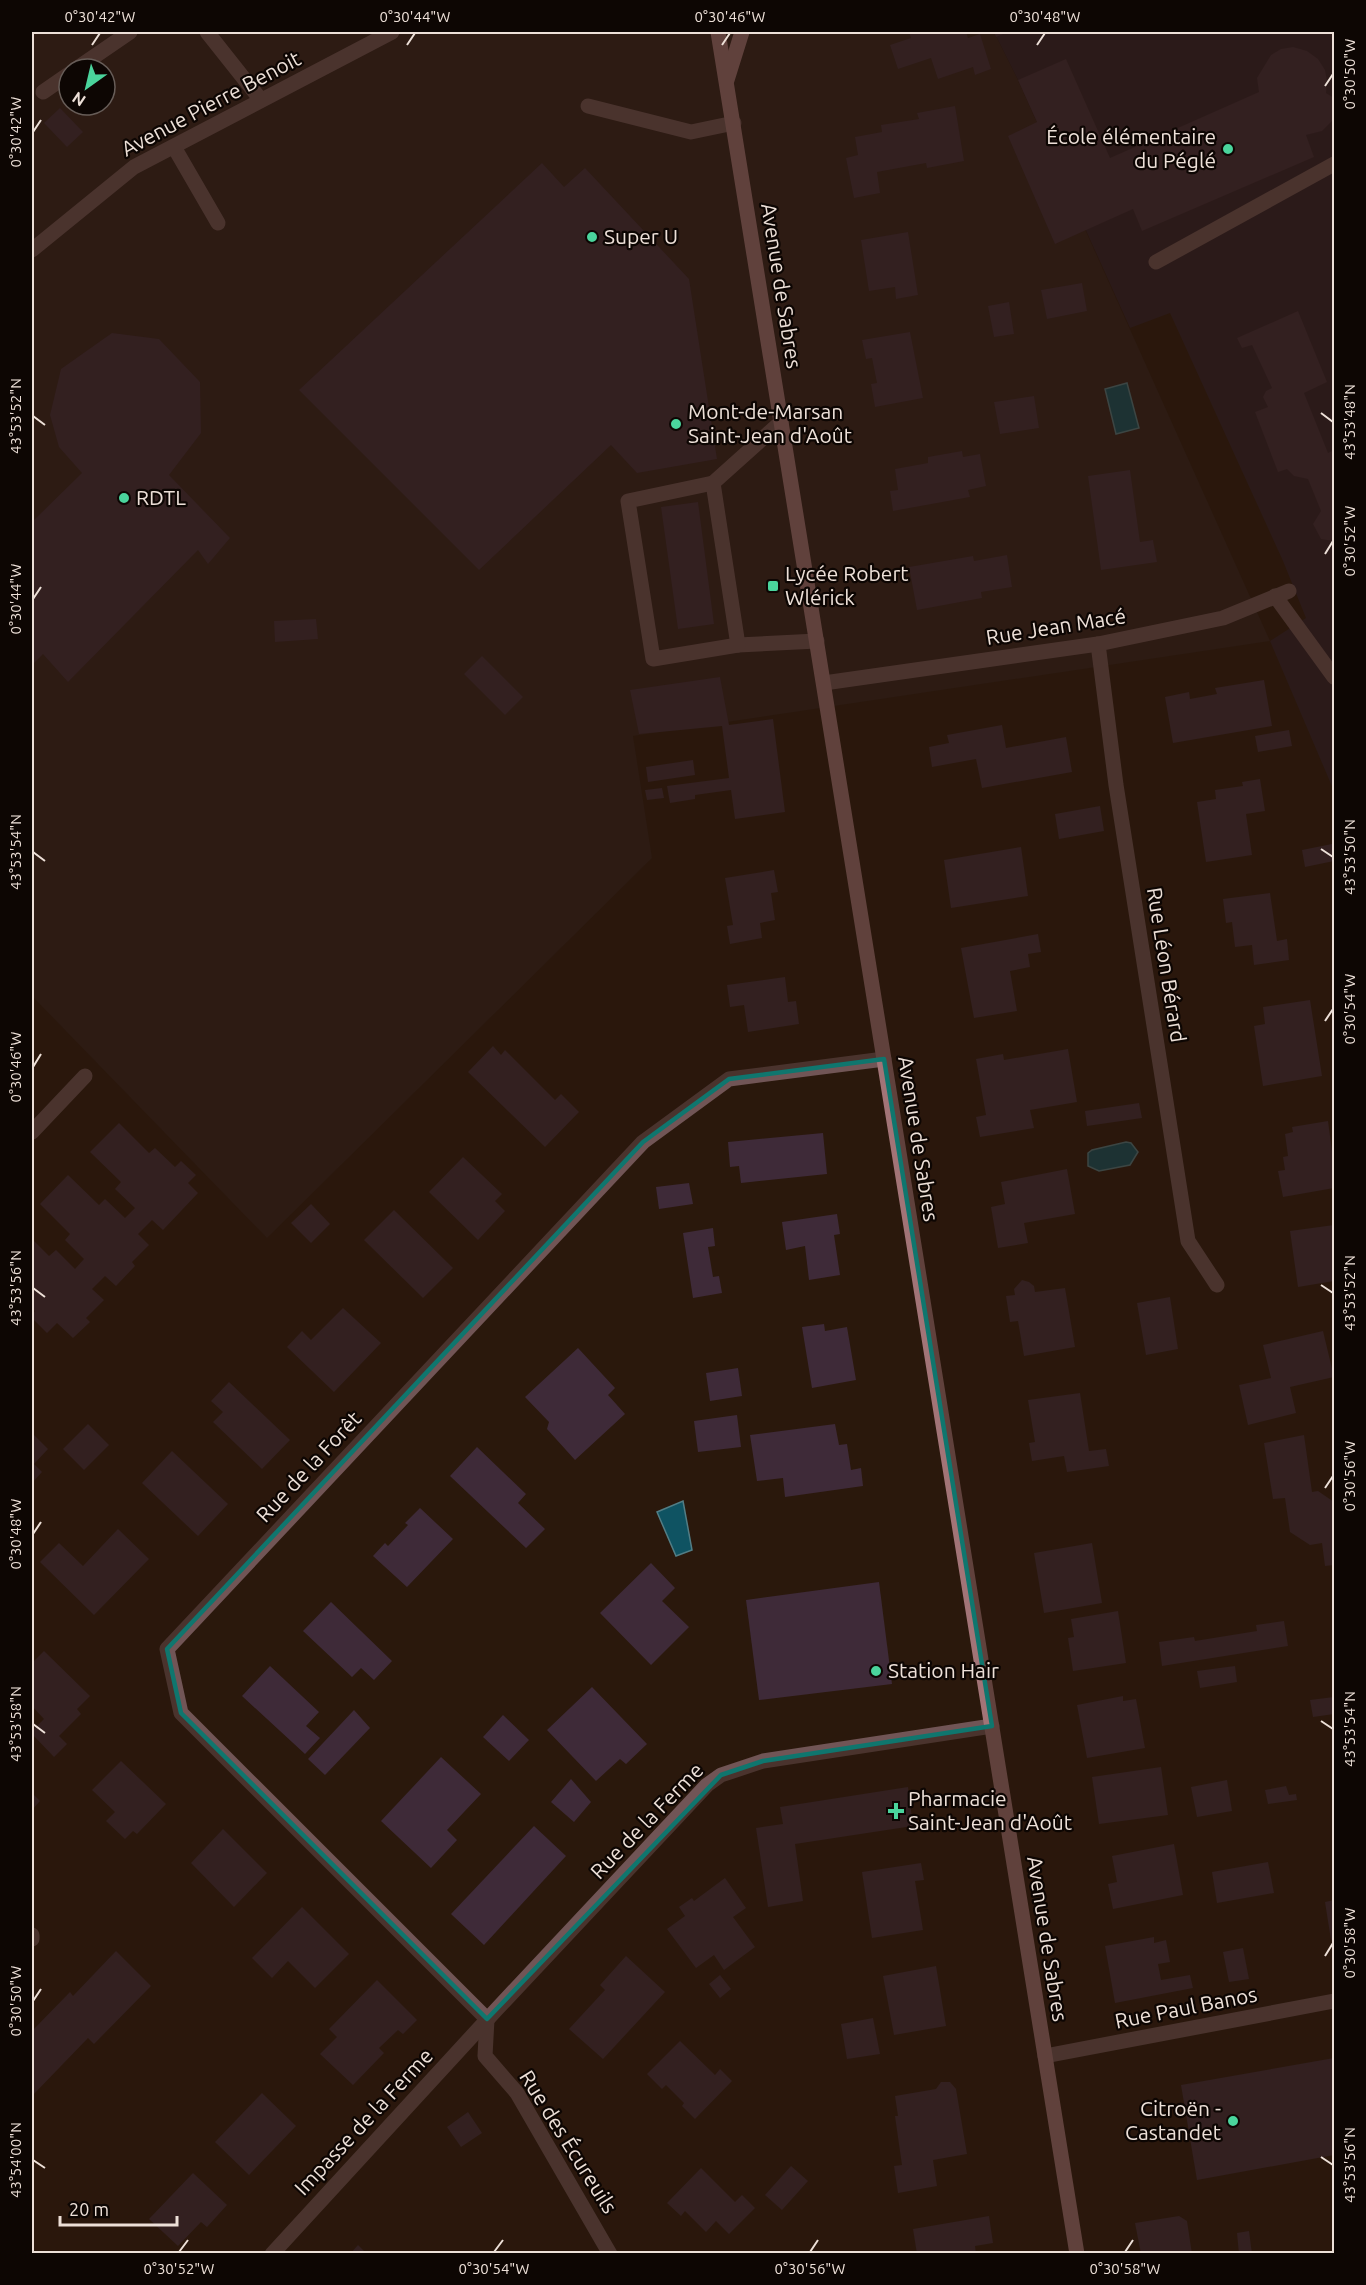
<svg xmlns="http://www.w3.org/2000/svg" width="1366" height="2285" viewBox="0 0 1366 2285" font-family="Ubuntu,sans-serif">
<rect width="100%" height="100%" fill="#2a180c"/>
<path fill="#311f1b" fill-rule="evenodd" d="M32,32h962l24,48 252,561 -637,95 19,122 -385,380 -235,-242zM69,69h36v36h-36z"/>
<polygon fill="#2e1e28" points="994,32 1334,32 1334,791 1270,641 1306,618 1283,561 1170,313 1130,328 1018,80"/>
<g fill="#0f5362" stroke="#527d85" stroke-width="1.5">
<polygon points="1127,383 1139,428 1116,434 1105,389"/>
<polygon points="1126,1142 1131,1143 1138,1152 1130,1165 1099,1171 1088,1166 1088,1153 1092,1150"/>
<polygon points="683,1501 692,1550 676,1556 657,1512"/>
</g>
<g fill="#3e2a38">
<polygon points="909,32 966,32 968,38 980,34 991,69 975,75 973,67 938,79 931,58 898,69 890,45 911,38"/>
<polygon points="994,32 1008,32 996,37"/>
<polygon points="1293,47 1307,51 1318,59 1325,70 1327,81 1326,93 1334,98 1334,119 1322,131 1306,135 1314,157 1142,231 1133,209 1055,244 1008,136 1037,122 1018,80 1066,59 1110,158 1259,92 1257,78 1271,55 1281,49"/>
<polygon points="955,106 964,161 927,168 926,163 877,172 880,193 854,198 846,158 858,155 855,137 882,132 881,125 919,119 917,113"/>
<polygon points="60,108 83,132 67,147 44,123"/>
<polygon points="542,163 564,187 585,168 689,279 717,459 637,473 611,445 479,570 299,390"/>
<polygon points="908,232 918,295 896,299 895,287 869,291 861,240"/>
<polygon points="1082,283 1087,311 1047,319 1041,290"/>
<polygon points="1009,302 1014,334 994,337 988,306"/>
<polygon points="1298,311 1327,382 1304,393 1328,453 1334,450 1334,545 1333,541 1321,539 1313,524 1321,511 1308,479 1294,476 1287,469 1278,472 1255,412 1268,407 1263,397 1266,391 1272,388 1252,345 1242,348 1237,338"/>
<polygon points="910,332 923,398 875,407 871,384 877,383 872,358 866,359 862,340"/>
<polygon points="112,333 159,339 200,382 201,433 169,475 230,538 208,564 198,550 68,682 43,654 32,665 32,522 82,473 59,447 50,415 61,369"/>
<polygon points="1034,396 1039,428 1000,434 994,402"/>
<polygon points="962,451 963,457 980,454 986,486 968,490 970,497 893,511 890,491 898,490 895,469 928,463 928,457"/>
<polygon points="1130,470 1140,542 1153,540 1157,562 1101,570 1088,476"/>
<polygon points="698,502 714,624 678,629 661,507"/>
<polygon points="1007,555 1012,587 981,592 982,598 917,610 909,567 973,556 974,561"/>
<polygon points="316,619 318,639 275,642 274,621"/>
<polygon points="482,656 523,697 505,715 464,674"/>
<polygon points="720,677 729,725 773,719 785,812 735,819 731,790 695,795 695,799 670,803 667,786 729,778 722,726 639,734 630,690"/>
<polygon points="1264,680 1272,726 1173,743 1165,697 1189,692 1190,699 1217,694 1215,688"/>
<polygon points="1002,725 1006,748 1066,737 1072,772 982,788 976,759 932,767 929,747 949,743 947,735"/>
<polygon points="1289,730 1292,746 1258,752 1255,736"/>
<polygon points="693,760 695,775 648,782 646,767"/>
<polygon points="1260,779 1265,811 1246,814 1252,855 1206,862 1197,802 1216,799 1215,790 1243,786 1242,782"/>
<polygon points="662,788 664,798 647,800 645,790"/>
<polygon points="1100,806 1104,831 1059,839 1055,814"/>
<polygon points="1332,844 1334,861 1305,867 1302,850"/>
<polygon points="1021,847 1028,896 951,908 944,860"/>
<polygon points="774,870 778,892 771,893 775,920 760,923 762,938 730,944 727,926 733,925 725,878"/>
<polygon points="1270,893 1277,941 1287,939 1289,960 1254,965 1252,945 1235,947 1232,922 1226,923 1223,899"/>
<polygon points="1038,934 1041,952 1028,954 1030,967 1010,971 1017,1011 974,1018 961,948"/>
<polygon points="785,977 788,1002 796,1001 799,1024 748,1032 744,1005 730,1007 727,985"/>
<polygon points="1310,1000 1322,1076 1263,1086 1254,1026 1265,1024 1263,1007"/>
<polygon points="493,1046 501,1055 505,1050 555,1100 561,1094 579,1112 545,1147 468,1072"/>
<polygon points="1068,1049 1077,1102 1030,1110 1034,1128 980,1137 976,1117 986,1115 976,1059 1003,1054 1004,1060"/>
<polygon points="1139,1103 1142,1118 1087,1126 1085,1111"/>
<polygon points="1328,1121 1334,1166 1334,1188 1283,1197 1278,1171 1285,1170 1283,1157 1288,1156 1285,1134 1293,1132 1292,1127"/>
<polygon points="119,1123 149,1153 155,1148 175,1167 181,1161 196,1175 188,1183 198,1193 163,1230 152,1220 138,1234 149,1245 132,1262 135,1266 116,1286 105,1276 92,1289 104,1300 86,1318 90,1322 73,1338 57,1323 47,1333 32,1318 32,1315 35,1311 32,1308 32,1239 49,1256 56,1250 75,1269 84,1259 65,1240 70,1234 40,1204 68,1175 99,1205 105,1199 125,1218 135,1208 115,1189 121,1182 90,1152"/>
<polygon points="823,1133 827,1174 741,1183 739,1166 730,1167 728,1142"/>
<polygon points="463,1157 502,1194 495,1201 505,1211 478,1240 429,1192"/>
<polygon points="1067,1169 1075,1214 1024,1223 1028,1243 998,1248 991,1207 1005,1204 1001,1182"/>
<polygon points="689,1183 693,1204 659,1209 656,1187"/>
<polygon points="311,1204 330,1224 311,1243 291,1223"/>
<polygon points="394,1210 453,1268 423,1298 364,1240"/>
<polygon points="837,1214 840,1234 834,1235 840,1275 809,1280 805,1246 786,1250 782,1222"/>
<polygon points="1334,1225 1334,1281 1298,1287 1290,1231"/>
<polygon points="713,1228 715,1246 708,1247 713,1277 719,1276 722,1293 693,1298 683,1233"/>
<polygon points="1022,1280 1029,1282 1034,1286 1035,1292 1065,1288 1075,1347 1024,1356 1018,1321 1010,1322 1006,1296 1015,1295 1014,1289"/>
<polygon points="1170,1297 1178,1349 1146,1355 1137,1303"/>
<polygon points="343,1308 381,1343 334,1392 287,1347 302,1331 311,1340"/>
<polygon points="824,1324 825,1331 847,1327 856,1380 812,1388 802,1327"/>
<polygon points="1323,1331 1334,1377 1290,1387 1296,1413 1248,1425 1239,1385 1271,1378 1263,1345"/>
<polygon points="578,1348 615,1388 608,1395 625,1414 575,1460 547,1429 549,1422 525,1397"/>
<polygon points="738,1368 742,1396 710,1401 706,1373"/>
<polygon points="229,1382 290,1440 262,1469 213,1422 223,1412 211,1401"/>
<polygon points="1080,1393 1089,1451 1106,1449 1109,1466 1067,1472 1064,1456 1032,1461 1029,1443 1035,1442 1028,1400"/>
<polygon points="737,1415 741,1447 698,1452 694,1421"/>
<polygon points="88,1424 109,1445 84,1470 63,1449"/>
<polygon points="835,1424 839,1445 847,1444 851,1470 861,1468 863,1486 785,1497 783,1478 757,1481 750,1435"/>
<polygon points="32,1433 48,1449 34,1464 42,1472 32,1483"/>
<polygon points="1304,1435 1312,1492 1318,1491 1334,1502 1334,1565 1325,1566 1322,1543 1310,1545 1290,1532 1285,1498 1273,1499 1264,1443"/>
<polygon points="477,1447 526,1494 518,1503 545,1529 526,1548 450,1476"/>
<polygon points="172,1451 228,1504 198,1536 142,1483"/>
<polygon points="420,1508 453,1539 407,1587 373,1556 385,1543 388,1546 408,1525 405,1523"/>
<polygon points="118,1529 149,1559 94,1615 40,1562 59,1543 83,1566"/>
<polygon points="1092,1543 1102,1603 1044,1613 1034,1553"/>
<polygon points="651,1563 675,1588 662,1601 689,1627 651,1665 600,1613"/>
<polygon points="879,1582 892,1684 759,1700 746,1600"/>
<polygon points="331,1602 392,1661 374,1680 361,1668 352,1677 303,1631"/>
<polygon points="1118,1611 1126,1663 1073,1671 1068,1638 1074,1637 1071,1619"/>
<polygon points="1284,1621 1288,1646 1162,1666 1159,1642 1194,1637 1195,1641 1257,1631 1256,1625"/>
<polygon points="44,1651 90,1696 77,1709 81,1714 59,1736 67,1744 54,1757 32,1734 32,1731 44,1719 32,1706 32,1663"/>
<polygon points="270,1666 319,1712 306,1726 320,1738 305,1754 242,1696"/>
<polygon points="1235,1666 1237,1682 1200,1688 1197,1671"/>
<polygon points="592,1687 647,1744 626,1764 620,1759 596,1781 547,1730"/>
<polygon points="1123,1696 1123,1701 1136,1699 1145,1748 1087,1758 1077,1705"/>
<polygon points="1334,1697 1334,1714 1313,1717 1310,1700"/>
<polygon points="354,1710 370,1728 325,1775 308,1759"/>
<polygon points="503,1715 529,1740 509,1761 483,1737"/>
<polygon points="441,1757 481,1794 447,1830 457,1840 431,1868 381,1821"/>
<polygon points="121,1761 166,1804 137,1834 133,1831 125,1839 106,1821 115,1812 92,1790"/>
<polygon points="1161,1767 1168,1815 1099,1824 1092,1777"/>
<polygon points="571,1779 591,1802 574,1822 551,1802"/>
<polygon points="1227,1780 1232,1811 1197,1817 1191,1787"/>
<polygon points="1286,1786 1289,1795 1296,1794 1297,1800 1268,1804 1265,1790"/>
<polygon points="908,1787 913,1826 795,1844 803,1901 768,1907 756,1828 783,1824 780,1807"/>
<polygon points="32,1793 40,1801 32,1810"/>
<polygon points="534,1826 566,1856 484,1945 451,1914"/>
<polygon points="223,1829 267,1873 234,1907 191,1863"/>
<polygon points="1174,1844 1183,1895 1113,1909 1108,1884 1117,1882 1112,1856"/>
<polygon points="1268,1862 1274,1893 1217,1903 1212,1872"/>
<polygon points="921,1863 924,1880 915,1881 923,1930 872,1938 862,1872"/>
<polygon points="725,1878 746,1908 733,1917 755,1947 724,1970 714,1955 696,1968 667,1929 685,1916 679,1907 692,1898 694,1901"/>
<polygon points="1334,1900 1334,1939 1331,1940 1325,1902"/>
<polygon points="302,1907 349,1954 315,1988 288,1961 272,1978 252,1958"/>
<polygon points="1154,1937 1154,1943 1166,1940 1170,1962 1158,1964 1161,1980 1190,1975 1193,1988 1115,2003 1105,1946"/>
<polygon points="1243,1948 1249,1979 1229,1982 1223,1952"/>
<polygon points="116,1951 151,1986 94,2044 88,2038 32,2096 32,2031 70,1992 73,1996"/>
<polygon points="626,1956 665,1992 603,2059 569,2029 605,1990 600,1985"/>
<polygon points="936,1966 946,2026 894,2035 883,1976"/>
<polygon points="720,1975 731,1989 720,1998 709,1984"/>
<polygon points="377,1980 417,2020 403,2034 398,2030 379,2048 384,2053 353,2085 320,2054 337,2037 329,2029"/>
<polygon points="873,2018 880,2054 847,2059 841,2024"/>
<polygon points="680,2041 715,2075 720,2069 732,2081 695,2119 682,2106 684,2103 666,2085 662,2089 647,2074"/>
<polygon points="1334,2058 1334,2155 1197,2180 1181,2085"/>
<polygon points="941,2082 950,2082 956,2089 967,2154 933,2160 937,2186 898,2193 894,2166 902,2165 895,2116 898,2116 895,2096 936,2089"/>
<polygon points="262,2093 296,2126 249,2175 215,2142"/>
<polygon points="468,2112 482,2133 461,2147 447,2127"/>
<polygon points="791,2166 808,2181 782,2210 765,2195"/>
<polygon points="701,2168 735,2202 742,2195 755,2208 729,2234 716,2221 706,2232 685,2211 681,2216 667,2203"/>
<polygon points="193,2173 227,2205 207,2227 201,2222 178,2246 149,2219"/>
<polygon points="989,2216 993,2243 975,2246 976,2254 917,2254 913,2229"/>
<polygon points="1179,2216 1187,2221 1192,2254 1141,2254 1135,2223"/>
<polygon points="1249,2231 1252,2254 1239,2254 1237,2233"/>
<polygon points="358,2245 367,2254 350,2254"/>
</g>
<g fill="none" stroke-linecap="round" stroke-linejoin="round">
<g stroke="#715556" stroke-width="15">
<polyline points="207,32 261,100"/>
<polyline points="76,69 130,32"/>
<polyline points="43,92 69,74"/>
<polyline points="588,106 691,132 734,123"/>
<polyline points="174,147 218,223"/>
<polyline points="1156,262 1334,164"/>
<polyline points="781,422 713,483 628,501 653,659 738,645 817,641"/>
<polyline points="713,483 738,645"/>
<polyline points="1275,596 1334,677"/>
</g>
<g stroke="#715556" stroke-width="15">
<polyline points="32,250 134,167 392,32"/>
<polyline points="1098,644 1116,785 1188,1241 1217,1285"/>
<polyline points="824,683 1098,644 1223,618 1289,591"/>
<polyline points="32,1132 85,1076"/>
<polyline points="32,1935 32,1939"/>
<polyline points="487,2019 181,1713 167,1649 643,1142 729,1079 884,1059"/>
<polyline points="487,2019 485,2056 517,2093 610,2254"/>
<polyline points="1045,2056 1334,2001"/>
<polyline points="272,2254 496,2010 707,1785 721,1775 763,1761 992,1726"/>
</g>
<g stroke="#a27477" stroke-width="15">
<polyline points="718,32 1077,2254"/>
<polyline points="727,80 742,32"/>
</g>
</g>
<path d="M0 0H1366V2285H0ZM884,1059l108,667 -229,35 -42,14 -234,244 -306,-306 -14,-64 476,-507 86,-63z" fill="#2a180c" fill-opacity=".55" fill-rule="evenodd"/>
<path fill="none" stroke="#0f766e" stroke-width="4.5" stroke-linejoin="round" d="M884,1059l108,667 -229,35 -42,14 -234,244 -306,-306 -14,-64 476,-507 86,-63z"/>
<path fill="none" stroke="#ede0d8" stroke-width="2" d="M92,45l8,-12M407,45l8,-12M722,45l8,-12M1037,45l8,-12M1325,86l8,-12M33,132l8,-12M1321,413l12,9M33,416l12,9M1325,554l8,-13M33,599l8,-12M1321,849l12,8M33,852l12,9M1325,1021l8,-12M33,1067l8,-13M1321,1285l12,8M33,1288l12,9M1325,1488l8,-12M33,1534l8,-12M1321,1721l12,8M33,1724l12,9M1325,1956l8,-13M33,2001l8,-12M1321,2157l12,8M33,2160l12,8M179,2252l9,-12M494,2252l9,-12M810,2252l8,-12M1125,2252l8,-12"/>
<g fill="#4ad49c" stroke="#0d0603" stroke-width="2">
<circle cx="1228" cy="149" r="6"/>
<circle cx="592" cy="237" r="6"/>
<circle cx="676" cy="424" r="6"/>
<circle cx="124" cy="498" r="6"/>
<rect x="767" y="580" width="12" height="12" rx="3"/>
<circle cx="876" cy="1671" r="6"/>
<path d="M893 1802h6v6h6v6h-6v6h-6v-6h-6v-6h6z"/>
<circle cx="1233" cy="2121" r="6"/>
</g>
<g text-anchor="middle" stroke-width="4.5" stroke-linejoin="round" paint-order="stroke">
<g font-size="21" fill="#ede0d8" stroke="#0d0603">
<text transform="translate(211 104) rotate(-28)" y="7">Avenue Pierre Benoit</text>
<text transform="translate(781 286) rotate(81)" y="7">Avenue de Sabres</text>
<text transform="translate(1056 627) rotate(-9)" y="7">Rue Jean Macé</text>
<text transform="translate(1166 965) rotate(81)" y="7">Rue Léon Bérard</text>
<text transform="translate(918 1139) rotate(81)" y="7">Avenue de Sabres</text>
<text transform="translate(309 1467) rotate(-47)" y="7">Rue de la Forêt</text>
<text transform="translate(647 1821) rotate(-46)" y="7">Rue de la Ferme</text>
<text transform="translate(1047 1939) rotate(81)" y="7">Avenue de Sabres</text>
<text transform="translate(1186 2008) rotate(-11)" y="7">Rue Paul Banos</text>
<text transform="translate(364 2122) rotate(-47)" y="7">Impasse de la Ferme</text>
<text transform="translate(568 2142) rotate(58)" y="7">Rue des Écureuils</text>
</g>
<g font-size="21" fill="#ede0d8" stroke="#0d0603" text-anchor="start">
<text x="1216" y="144" text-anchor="end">École élémentaire<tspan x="1216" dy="24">du Péglé</tspan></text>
<text x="604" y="244">Super U</text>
<text x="688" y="419">Mont-de-Marsan<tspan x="688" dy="24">Saint-Jean d'Août</tspan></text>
<text x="136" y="505">RDTL</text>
<text x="785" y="581">Lycée Robert<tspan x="785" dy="24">Wlérick</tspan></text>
<text x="888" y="1678">Station Hair</text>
<text x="908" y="1806">Pharmacie<tspan x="908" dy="24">Saint-Jean d'Août</tspan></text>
<text x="1221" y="2116" text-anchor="end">Citroën -<tspan x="1221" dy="24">Castandet</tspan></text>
</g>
</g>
<rect width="1366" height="2285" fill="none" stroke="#0d0603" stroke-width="66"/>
<g transform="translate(87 87) rotate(214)"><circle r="28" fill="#0d0603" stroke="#675d58" stroke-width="1.5"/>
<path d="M0-4.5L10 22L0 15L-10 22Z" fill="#4ad49c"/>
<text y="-9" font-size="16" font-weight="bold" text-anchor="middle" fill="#ede0d8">N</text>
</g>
<path d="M60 2216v9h117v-9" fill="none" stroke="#ede0d8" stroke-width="3"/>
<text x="69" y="2216" font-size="18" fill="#ede0d8" stroke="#0d0603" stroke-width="4.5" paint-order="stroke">20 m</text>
<rect x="33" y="33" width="1300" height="2219" fill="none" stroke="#ede0d8" stroke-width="2"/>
<g font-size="15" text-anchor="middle" fill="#ede0d8">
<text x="100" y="22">0°30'42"W</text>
<text x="415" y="22">0°30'44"W</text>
<text x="730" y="22">0°30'46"W</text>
<text x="1045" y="22">0°30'48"W</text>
<text transform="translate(1350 74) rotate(-90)" y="5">0°30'50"W</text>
<text transform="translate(16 132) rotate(-90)" y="5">0°30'42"W</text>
<text transform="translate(16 416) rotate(-90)" y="5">43°53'52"N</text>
<text transform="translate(1350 422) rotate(-90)" y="5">43°53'48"N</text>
<text transform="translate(1350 541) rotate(-90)" y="5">0°30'52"W</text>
<text transform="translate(16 599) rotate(-90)" y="5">0°30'44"W</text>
<text transform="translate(16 852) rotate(-90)" y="5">43°53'54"N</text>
<text transform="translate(1350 857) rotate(-90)" y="5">43°53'50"N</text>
<text transform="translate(1350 1009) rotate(-90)" y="5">0°30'54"W</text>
<text transform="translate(16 1067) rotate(-90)" y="5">0°30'46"W</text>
<text transform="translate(16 1288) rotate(-90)" y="5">43°53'56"N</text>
<text transform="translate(1350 1293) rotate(-90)" y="5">43°53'52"N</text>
<text transform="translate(1350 1476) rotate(-90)" y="5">0°30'56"W</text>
<text transform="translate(16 1534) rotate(-90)" y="5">0°30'48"W</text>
<text transform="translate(16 1724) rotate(-90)" y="5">43°53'58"N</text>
<text transform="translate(1350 1729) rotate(-90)" y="5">43°53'54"N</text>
<text transform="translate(1350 1943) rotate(-90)" y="5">0°30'58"W</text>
<text transform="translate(16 2001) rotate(-90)" y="5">0°30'50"W</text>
<text transform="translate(16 2160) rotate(-90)" y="5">43°54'00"N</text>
<text transform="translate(1350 2165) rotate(-90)" y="5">43°53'56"N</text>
<text x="179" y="2274">0°30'52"W</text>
<text x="494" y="2274">0°30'54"W</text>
<text x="810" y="2274">0°30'56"W</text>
<text x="1125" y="2274">0°30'58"W</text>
</g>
</svg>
